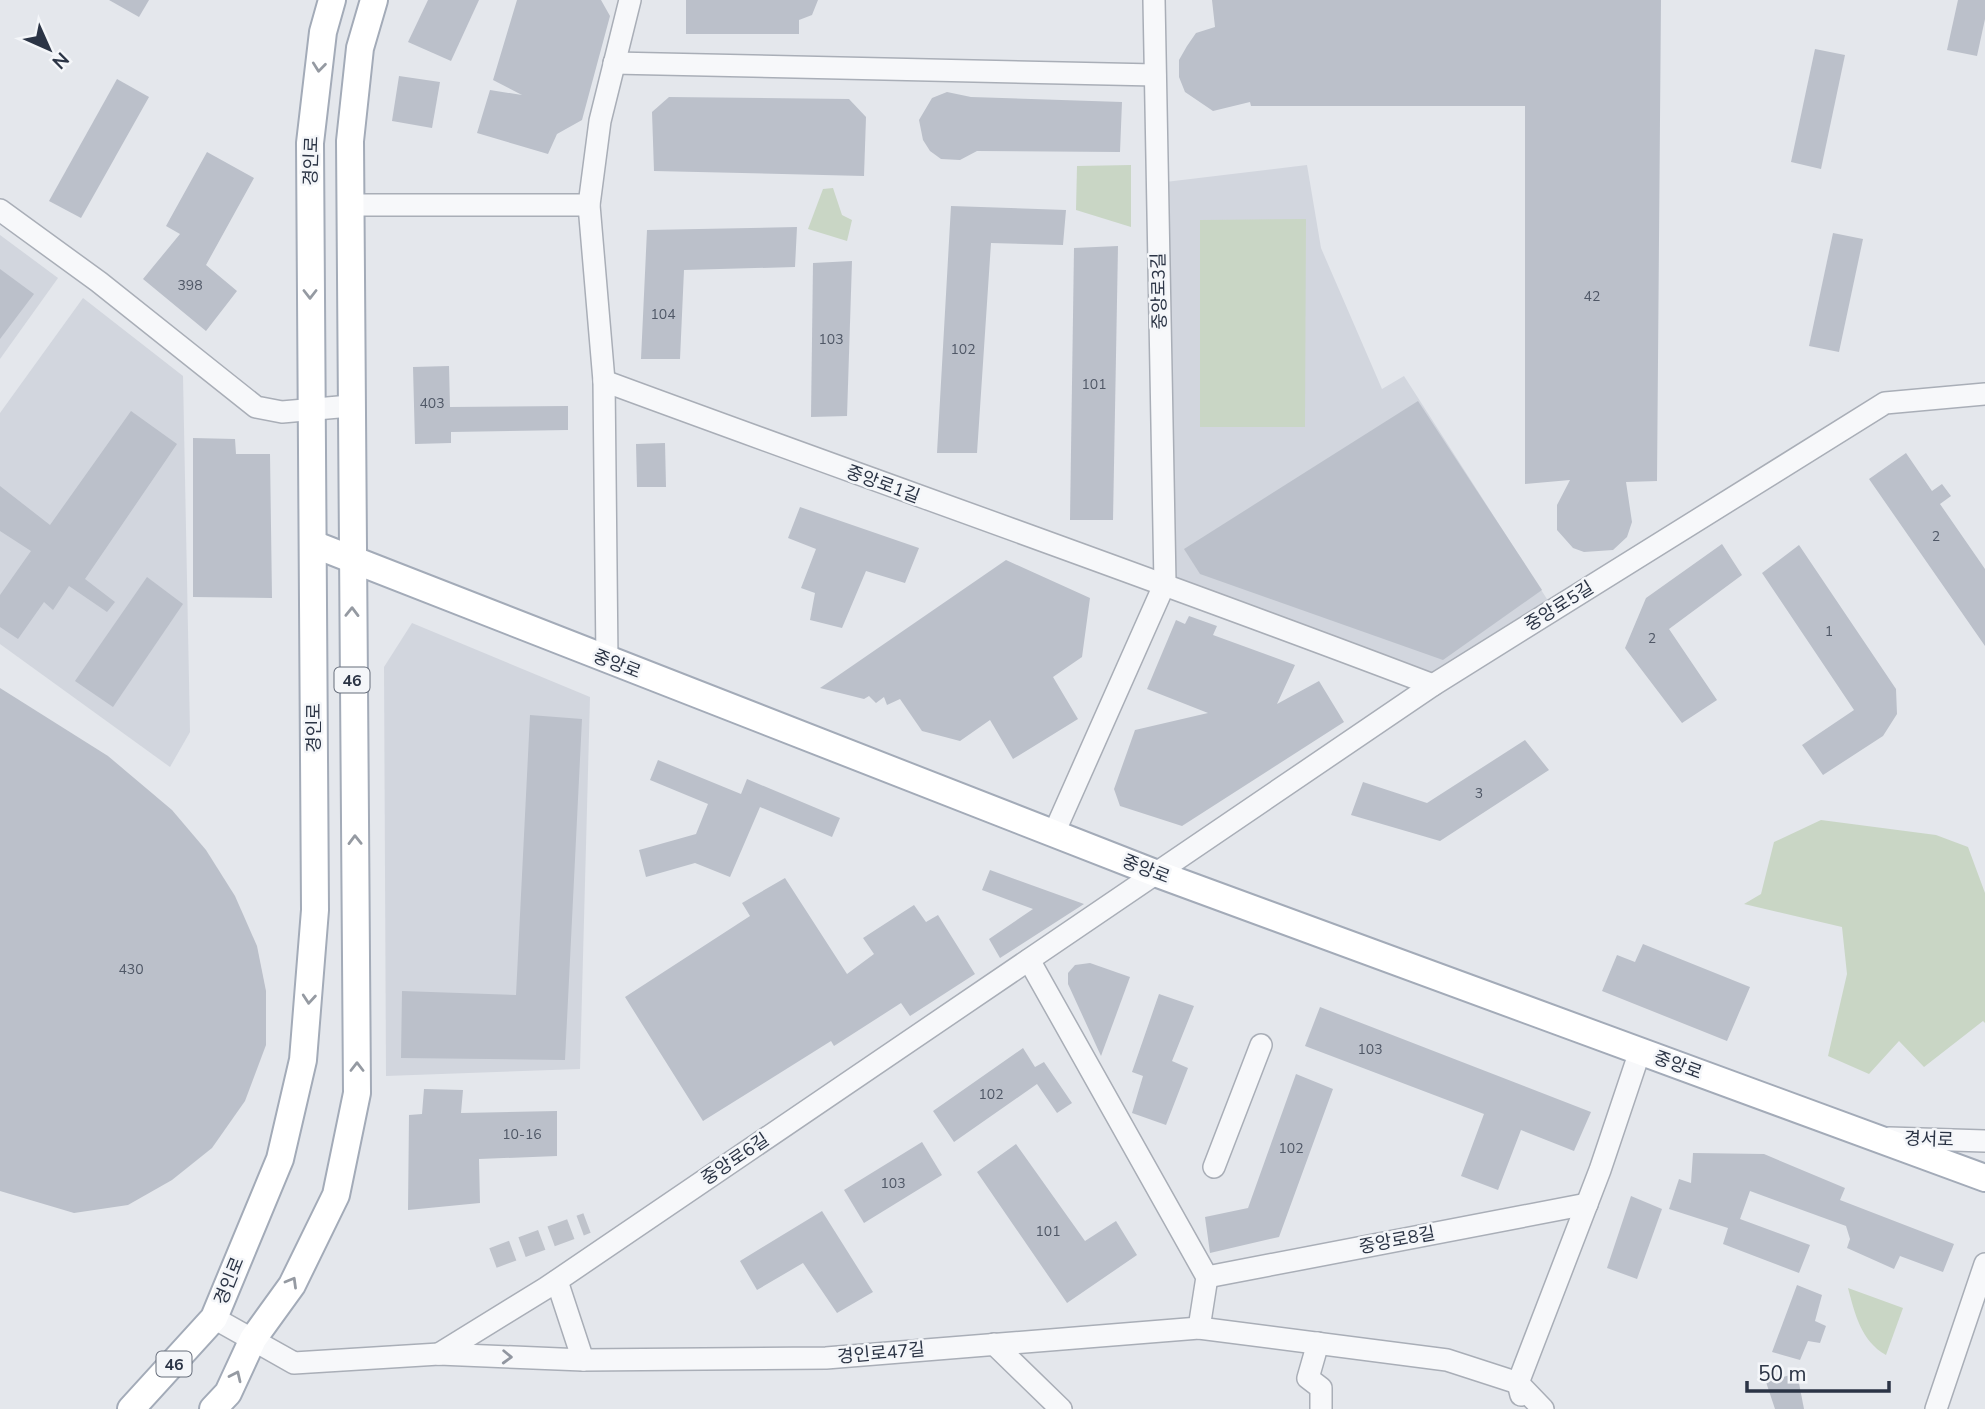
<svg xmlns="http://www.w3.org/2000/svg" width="1985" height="1409" viewBox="0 0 1985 1409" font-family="'Nunito Sans','Noto Sans KR',sans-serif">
<rect width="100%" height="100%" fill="#e4e7ec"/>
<g fill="#d2d6de">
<polygon points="1307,165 1321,248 1382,389 1404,376 1554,610 1433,685 1165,583 1157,183"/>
<polygon points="0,235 58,278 0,359"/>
<polygon points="83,298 183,376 190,732 170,767 0,644 0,413"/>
<polygon points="412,623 590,697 580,1069 386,1076 384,667"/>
</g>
<g fill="#c9d6c5">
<polygon points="1131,165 1131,227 1076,210 1077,166"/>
<polygon points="833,188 842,215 852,220 847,241 808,229 823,189"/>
<polygon points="1306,219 1305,427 1200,427 1200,220"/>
<polygon points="1821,820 1936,835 1968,847 1985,893 1985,1023 1983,1021 1924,1067 1899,1041 1869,1074 1828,1056 1847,974 1842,927 1744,904 1761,894 1774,842"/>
<path d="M1848,1288l55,20 -17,47c-25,-14 -31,-41 -38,-67z"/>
</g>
<g fill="#bbc0ca">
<polygon points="109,0 149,0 139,17"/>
<polygon points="428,0 479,0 451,61 408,42"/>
<polygon points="517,0 601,0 610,16 582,120 557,134 548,154 477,133 490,90 522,95 493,80"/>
<polygon points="686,0 818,0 812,15 799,20 799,34 686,34"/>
<polygon points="1212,0 1661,0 1657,481 1626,482 1632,522 1627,537 1613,550 1584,552 1573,548 1557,530 1557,505 1570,480 1525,484 1525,106 1251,106 1250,102 1213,111 1185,92 1179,77 1179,60 1187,46 1196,33 1215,27"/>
<polygon points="1958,0 1985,0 1985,19 1977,56 1947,50"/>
<polygon points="1815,49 1845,55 1821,169 1791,162"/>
<polygon points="399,76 440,82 432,128 392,121"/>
<polygon points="117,79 149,97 81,218 49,201"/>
<polygon points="947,92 971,97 1122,102 1120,152 977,151 960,160 941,159 930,151 923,140 919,120 932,98"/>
<polygon points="669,97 849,99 866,117 864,176 654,171 652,112"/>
<polygon points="207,152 254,178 206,265 237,291 206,331 143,279 180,234 166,226"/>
<polygon points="951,206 1066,210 1063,245 991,243 977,453 937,453"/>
<polygon points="797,227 795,267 684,270 680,359 641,359 647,230"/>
<polygon points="1833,233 1863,239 1839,352 1809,346"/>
<polygon points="1118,246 1113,520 1070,520 1074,248"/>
<polygon points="852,261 847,416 811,417 813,263"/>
<polygon points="0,269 34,294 0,339"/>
<polygon points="449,366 450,407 568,406 568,430 451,432 451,443 415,444 413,367"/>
<polygon points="1418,401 1542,590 1443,660 1200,574 1184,549"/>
<polygon points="131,411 177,444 85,579 115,602 107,612 69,586 53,610 44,602 18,639 0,627 0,595 31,551 0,531 0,486 50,525"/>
<polygon points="193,438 235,439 236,454 270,454 272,598 193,597"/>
<polygon points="665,443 666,487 637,487 636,444"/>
<polygon points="1906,453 1932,491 1942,484 1951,496 1940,504 1985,569 1985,646 1869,479"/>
<polygon points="800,507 919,548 905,583 866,571 842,628 810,620 815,593 801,588 816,549 788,538"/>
<polygon points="1722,544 1742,575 1669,629 1717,700 1682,723 1625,648 1646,598"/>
<polygon points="1799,545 1896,689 1897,714 1883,736 1823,775 1802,745 1854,710 1762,573"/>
<polygon points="1006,560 1090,598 1082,657 1053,677 1078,719 1013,759 990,720 960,741 922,731 900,699 887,705 884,697 876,703 869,696 864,699 820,688"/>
<polygon points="147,577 183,604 113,707 75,681"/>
<polygon points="1189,616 1217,626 1213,635 1295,665 1277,704 1319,681 1344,722 1182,826 1120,806 1114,789 1135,730 1208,713 1147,689 1176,620 1185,624"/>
<polygon points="0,688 108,756 172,810 206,850 235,896 257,946 266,991 266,1045 245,1101 212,1148 172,1180 128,1205 74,1213 0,1191"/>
<polygon points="530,715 582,719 565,1060 401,1058 402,991 516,995"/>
<polygon points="1525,740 1549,770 1440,841 1351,815 1363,782 1427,803"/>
<polygon points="658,760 741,794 747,779 840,818 832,837 760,807 730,877 695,863 646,877 639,850 696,834 708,804 650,780"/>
<polygon points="990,870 1084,904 1000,958 989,939 1033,909 982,890"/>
<polygon points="785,878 847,974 874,954 863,938 914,905 926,922 938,915 975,974 910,1016 901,1003 834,1046 831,1041 703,1121 625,997 750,916 742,903"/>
<polygon points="1643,944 1750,987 1727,1041 1602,991 1617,955 1635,962"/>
<polygon points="1090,963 1130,977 1101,1056 1068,984 1068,973 1075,965"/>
<polygon points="1159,994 1194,1006 1172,1061 1188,1068 1166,1125 1132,1113 1143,1076 1132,1072"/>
<polygon points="1320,1007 1591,1112 1574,1151 1521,1130 1498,1190 1461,1176 1484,1114 1305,1046"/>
<polygon points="1023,1048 1035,1067 1044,1062 1072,1103 1057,1113 1037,1084 954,1142 933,1111"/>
<polygon points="1296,1074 1333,1089 1279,1237 1210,1253 1205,1217 1248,1208"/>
<polygon points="424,1089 463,1090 461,1113 557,1111 557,1156 479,1159 480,1203 408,1210 409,1115 422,1114"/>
<polygon points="922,1142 942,1175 864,1223 844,1190"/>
<polygon points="1016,1144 1085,1241 1116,1221 1137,1255 1067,1303 977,1172"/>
<polygon points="1693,1153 1764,1154 1845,1188 1840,1200 1954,1244 1943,1272 1900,1256 1894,1269 1847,1248 1850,1239 1846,1226 1750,1191 1740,1219 1810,1245 1799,1273 1723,1244 1728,1228 1669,1209 1679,1179 1691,1183"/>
<polygon points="1631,1196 1662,1209 1637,1279 1607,1268"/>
<polygon points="822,1211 873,1292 837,1313 803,1263 757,1290 740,1261"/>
<polygon points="1797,1285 1822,1295 1815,1321 1826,1326 1820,1343 1808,1341 1800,1360 1772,1352"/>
<polygon points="1797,1373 1804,1409 1775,1409 1766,1382"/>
</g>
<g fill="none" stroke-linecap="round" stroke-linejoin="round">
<polyline stroke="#bfc3cb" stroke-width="21" stroke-dasharray="21 10" stroke-linecap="butt" points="493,1258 587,1223"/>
<defs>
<g id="minor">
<polyline points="614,63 1155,75"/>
<polyline points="349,205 589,205"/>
<polyline points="0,210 99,282 256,407 282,412 350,406"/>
<path d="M604,381c276,102 554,199 829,304"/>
<polyline points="607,660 604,381 589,205 600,121 630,0"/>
<polyline points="1054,833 1165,583 1154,0"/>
<polyline points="1029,960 1207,1277 1199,1328"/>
<polyline points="1889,1138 1985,1141"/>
<polyline points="1214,1167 1261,1045"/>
<polyline points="1207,1277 1587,1204"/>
<polyline points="557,1281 583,1360"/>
<polyline points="214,1318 294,1363 439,1354 583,1360 826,1358 1199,1328 1447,1360 1518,1383 1543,1409"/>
<polyline points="1318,1343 1308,1378 1321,1388 1321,1409"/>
<polyline points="994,1344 1061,1409"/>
<polyline points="439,1354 546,1288 1433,685 1885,403 1985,394"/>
<polyline points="1521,1395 1518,1383 1600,1170 1640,1051"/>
<polyline points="1936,1409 1985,1264"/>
</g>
<g id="major">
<polyline points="313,544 1155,873 1985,1178"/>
<polyline points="131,1409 214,1318 280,1159 303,1060 315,910 310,143 323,32 332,0"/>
<polyline points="213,1409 228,1393 253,1339 292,1285 336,1195 357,1093 350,141 360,48 374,0"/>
</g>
</defs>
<use href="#minor" stroke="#a9aeb7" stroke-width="24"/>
<use href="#major" stroke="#a3abb8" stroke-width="30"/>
<use href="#minor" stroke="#f7f8fa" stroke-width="21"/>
<use href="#major" stroke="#fff" stroke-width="26"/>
</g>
<defs><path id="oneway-chevron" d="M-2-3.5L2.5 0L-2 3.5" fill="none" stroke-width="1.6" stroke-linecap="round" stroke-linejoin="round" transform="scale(1.75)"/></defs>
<g stroke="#959aa2">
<use href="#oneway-chevron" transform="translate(319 67) rotate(96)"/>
<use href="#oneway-chevron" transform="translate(310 294) rotate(90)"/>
<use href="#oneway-chevron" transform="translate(352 612) rotate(-89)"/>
<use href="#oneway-chevron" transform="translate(355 840) rotate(-91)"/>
<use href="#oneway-chevron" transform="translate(309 999) rotate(95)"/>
<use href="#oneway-chevron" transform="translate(357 1067) rotate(-90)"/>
<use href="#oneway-chevron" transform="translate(292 1282) rotate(-60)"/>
<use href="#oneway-chevron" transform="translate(236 1376) rotate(-65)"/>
</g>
<use stroke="#9196a0" href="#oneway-chevron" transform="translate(507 1357) rotate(2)"/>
<g text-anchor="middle" stroke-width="5" stroke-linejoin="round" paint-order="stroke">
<g font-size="14" fill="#4f5766">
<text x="190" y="290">398</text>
<text x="1592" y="301">42</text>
<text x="663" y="319">104</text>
<text x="831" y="344">103</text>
<text x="963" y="354">102</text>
<text x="1094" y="389">101</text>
<text x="432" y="408">403</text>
<text x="1936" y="541">2</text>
<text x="1829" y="636">1</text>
<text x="1652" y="643">2</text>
<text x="1479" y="798">3</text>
<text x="131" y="974">430</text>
<text x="1370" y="1054">103</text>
<text x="991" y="1099">102</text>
<text x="522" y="1139">10-16</text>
<text x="1291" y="1153">102</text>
<text x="893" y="1188">103</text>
<text x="1048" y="1236">101</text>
</g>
<g fill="#f4f6f9" stroke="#676e7b" stroke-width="2">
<rect x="334.5" y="667.5" width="35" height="25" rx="5"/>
<rect x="156.5" y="1351.5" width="35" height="25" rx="5"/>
</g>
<g font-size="16" font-weight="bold" fill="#2b3445">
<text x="352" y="686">46</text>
<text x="174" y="1370">46</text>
</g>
<g font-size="18" fill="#2b3445" stroke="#f4f6f9">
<text transform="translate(311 161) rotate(-88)" y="6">경인로</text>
<text transform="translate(1159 291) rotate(-91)" y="6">중앙로3길</text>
<text transform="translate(883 484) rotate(20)" y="6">중앙로1길</text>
<text transform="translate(1559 606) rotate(-32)" y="6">중앙로5길</text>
<text transform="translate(617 664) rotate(21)" y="6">중앙로</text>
<text transform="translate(314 728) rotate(-90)" y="6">경인로</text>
<text transform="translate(1146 869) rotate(21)" y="6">중앙로</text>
<text transform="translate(1678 1065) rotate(20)" y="6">중앙로</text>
<text transform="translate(1929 1139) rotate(2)" y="6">경서로</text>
<text transform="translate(735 1159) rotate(-34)" y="6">중앙로6길</text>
<text transform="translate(1397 1240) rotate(-11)" y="6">중앙로8길</text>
<text transform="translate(229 1281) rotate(-68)" y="6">경인로</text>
<text transform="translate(881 1353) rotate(-5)" y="6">경인로47길</text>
</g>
</g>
<g transform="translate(49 49) rotate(135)" stroke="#f4f6f9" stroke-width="5" paint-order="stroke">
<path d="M0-5L12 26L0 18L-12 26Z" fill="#2b3445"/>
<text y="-10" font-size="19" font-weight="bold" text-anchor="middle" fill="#2b3445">N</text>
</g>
<path d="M1747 1381v10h142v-10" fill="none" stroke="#2b3445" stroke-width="3.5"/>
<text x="1758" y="1381" font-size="21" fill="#2b3445" stroke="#f4f6f9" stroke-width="5" paint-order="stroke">50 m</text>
</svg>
